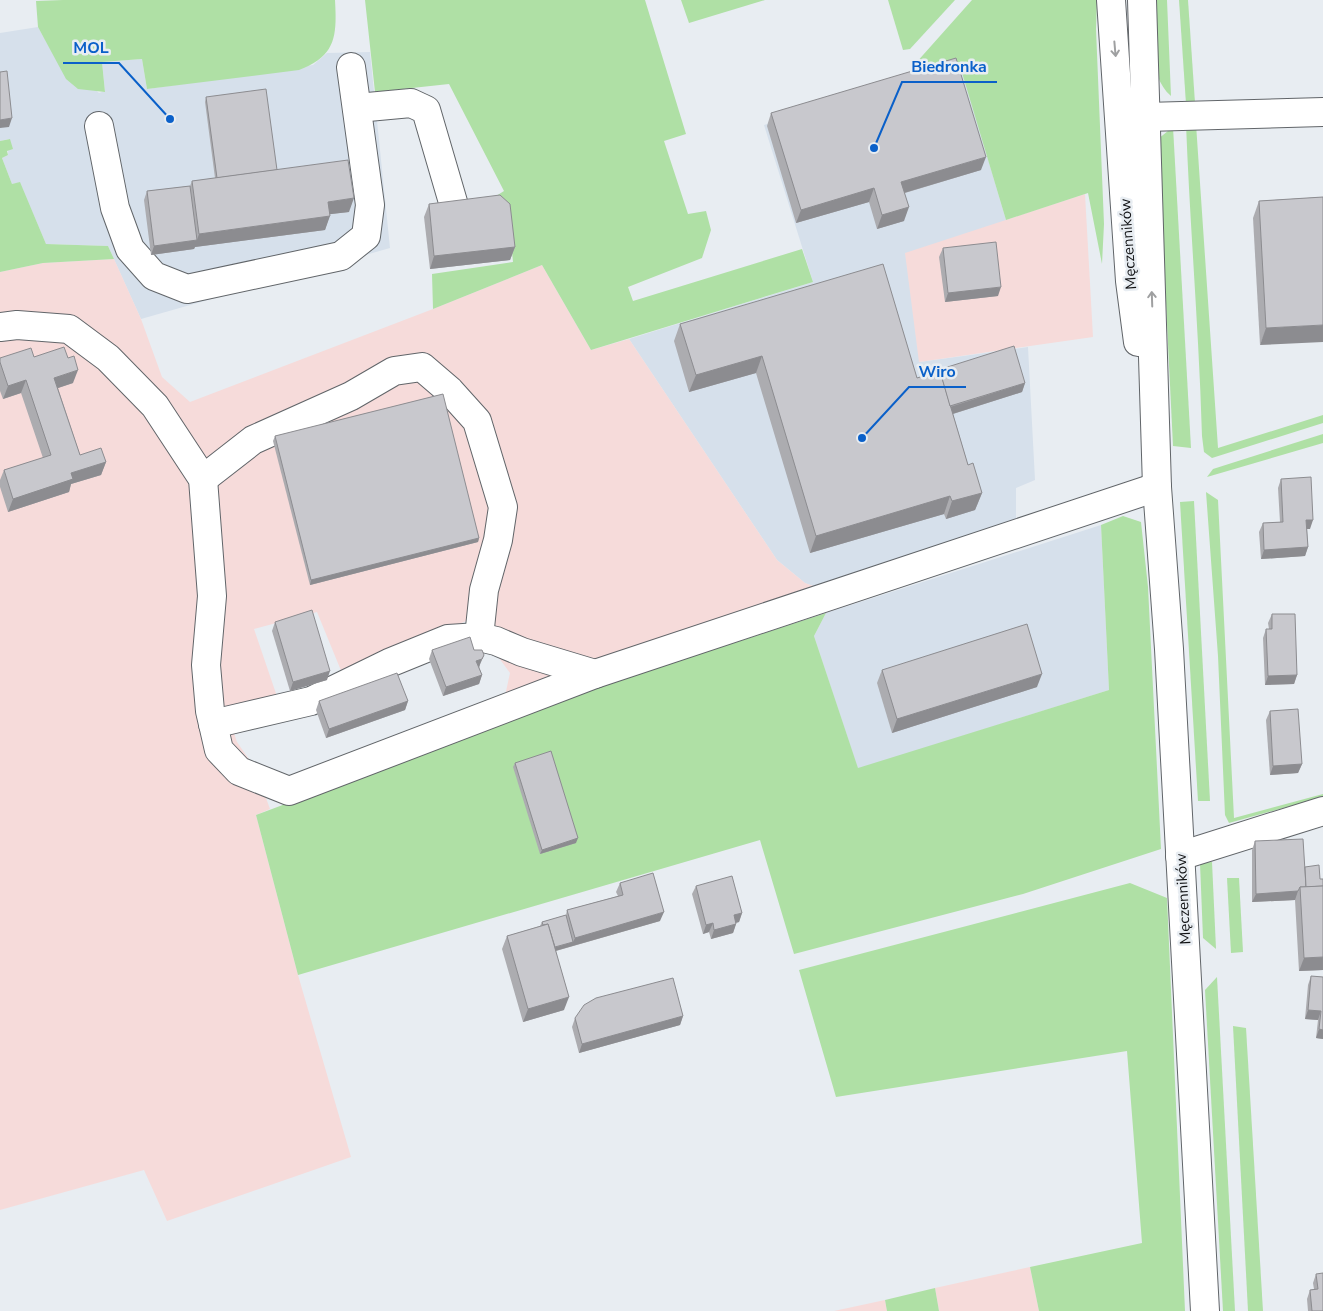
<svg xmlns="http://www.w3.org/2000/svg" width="1323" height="1311" viewBox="0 0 1323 1311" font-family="'Nunito Sans',sans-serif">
<rect width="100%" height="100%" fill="#e8edf2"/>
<g fill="#d6e0eb">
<polygon points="38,27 51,50 99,93 105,91 102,62 142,59 147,89 313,65 327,53 370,52 390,248 141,319 108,246 46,244 20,183 12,184 2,158 8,155 9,139 0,141 0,33"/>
<polygon points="960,65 1006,220 919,362 1028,347 1035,480 1016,488 1016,520 816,587 805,583 777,560 629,339 813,282 764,125"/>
<polygon points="1101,525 1109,690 858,769 814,636 826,613"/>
</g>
<g fill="#f6dbda">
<polygon points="1085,194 1093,337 919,362 905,253"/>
<polygon points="114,259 141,319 162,377 190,402 433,309 542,265 591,350 629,339 777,560 805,583 816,587 505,696 510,673 499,658 483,648 471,619 342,673 317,612 254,629 284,717 233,730 237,742 255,768 270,809 256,815 298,975 351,1157 167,1221 144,1170 0,1210 0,272 43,263"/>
<polygon points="1030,1267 1039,1311 939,1311 935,1288"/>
<polygon points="885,1300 887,1311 834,1311"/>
</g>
<g fill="#afe0a5">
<path d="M63,0h272c2,36 1,56 -36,70l-152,19 -5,-30 -40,3 3,30 -27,-3 -12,-10 -28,-52 -2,-26z"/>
<polygon points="365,0 645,0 686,134 664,141 688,214 706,211 711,230 702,258 628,287 633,301 802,249 813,282 591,350 542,265 433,309 432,274 513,262 508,212 493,198 504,191 449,84 375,92"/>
<polygon points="681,0 765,0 689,23"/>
<polygon points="888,0 955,0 910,49 903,50"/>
<polygon points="972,0 1097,0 1096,29 1104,224 1102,264 1088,193 1006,220 960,66 920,77 915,64"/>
<path d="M1154,0h13l4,96c-25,-22 -16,-65 -17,-96z"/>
<polygon points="1179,0 1188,0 1195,103 1186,104"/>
<path d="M1186,124h10l22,324 105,-33v8l-111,35 -8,-6 -2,-16c-3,-104 -12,-208 -16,-312z"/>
<polygon points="1173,127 1191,448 1173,446 1158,139"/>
<polygon points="10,139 13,149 7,151 8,155 2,158 12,184 20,182 46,244 108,246 114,259 43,263 0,272 0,141"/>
<polygon points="1323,434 1323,443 1207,477 1213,469"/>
<polygon points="1206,492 1218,500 1234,818 1323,794 1323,797 1229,823 1225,815 1218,656"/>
<polygon points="1194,501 1210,801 1198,801 1180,502"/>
<polygon points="1123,516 1141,522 1148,587 1161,849 1023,894 794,954 760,840 298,975 256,815 595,688 826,613 814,636 858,768 1109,690 1101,525"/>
<polygon points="1212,862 1216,949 1203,938 1200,863"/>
<polygon points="1227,878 1239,878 1243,952 1231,953"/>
<polygon points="1130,883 1167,898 1185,1311 1039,1311 1030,1267 1142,1243 1127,1051 836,1097 799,970"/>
<polygon points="1217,977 1235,1311 1223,1311 1205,990"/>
<polygon points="1233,1026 1246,1028 1263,1311 1248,1311"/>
<polygon points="935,1288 939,1311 887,1311 885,1300"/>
</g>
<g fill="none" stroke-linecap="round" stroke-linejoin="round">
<defs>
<g id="minor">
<polyline points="1127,105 1130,110 1146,117 1323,112"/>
<polyline points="357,108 411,103 426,110 455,209"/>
<polyline points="99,126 115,208 130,249 154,276 187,289 341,256 366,236 370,205 351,67"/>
<polyline points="0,327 17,325 69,329 108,358 155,406 203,479 212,596 206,665 210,711 219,750 239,771 289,791 595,674 1157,487"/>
<polyline points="203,479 253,440 351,396 394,371 422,367 450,391 477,421 503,507 498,540 484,590 479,637"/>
<polyline points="213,724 311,701 389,663 448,639 479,637 496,641 522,652 595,674"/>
<polyline points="1180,856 1323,811"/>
</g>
<g id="major">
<polyline points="1111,0 1130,281 1138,342"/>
<polyline points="1142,0 1157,487 1169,649 1205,1311"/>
</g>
</defs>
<use href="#minor" stroke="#616569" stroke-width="30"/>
<use href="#major" stroke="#616569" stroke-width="30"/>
<use href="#minor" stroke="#fff" stroke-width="28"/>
<use href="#major" stroke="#fff" stroke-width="28"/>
</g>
<g fill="#acacb0">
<polygon points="206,97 277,170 349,212 330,214 325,230 195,247 194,249 151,255 144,200 147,191 190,186 192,181 215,178 205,102"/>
<polygon points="771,113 981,170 905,193 904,221 877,229 869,202 796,223 767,126"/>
<polygon points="1323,197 1260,345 1253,218 1259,201"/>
<polygon points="429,204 515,247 510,260 430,269 424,217"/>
<polygon points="943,248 998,296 945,302 939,257"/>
<polygon points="680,324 917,378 937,372 938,370 1025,383 1022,392 953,414 968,465 982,493 975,510 946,519 944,514 810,553 756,373 689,392 674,341"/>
<polygon points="34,357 73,383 58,388 80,455 106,462 101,475 71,484 69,492 8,512 0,487 0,480 4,470 43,458 21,393 3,399 0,391 0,358"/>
<polygon points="275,436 479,538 478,542 310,585 273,441"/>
<polygon points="1281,479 1310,529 1307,529 1308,547 1305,556 1261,559 1259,532 1263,523 1280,522 1278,488"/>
<polygon points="1272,614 1297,675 1294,684 1265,685 1263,638 1266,629 1269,629 1268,623"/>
<polygon points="275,622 327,680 290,691 272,631"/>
<polygon points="432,650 474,650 484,655 479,667 482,675 479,684 443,696 429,659"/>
<polygon points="882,670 1037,687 892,733 877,683"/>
<polygon points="319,701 408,701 405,710 326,738 316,710"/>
<polygon points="1270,711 1302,764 1298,773 1270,775 1266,720"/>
<polygon points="515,763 576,843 540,854 513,767"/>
<polygon points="1255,841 1305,867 1323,970 1299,971 1295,900 1252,902 1252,850"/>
<polygon points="620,883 660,921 556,951 564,1010 523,1022 502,949 507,936 540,926 542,922 566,915 567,910 618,896 616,892"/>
<polygon points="696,886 742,913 739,922 736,923 736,924 733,933 711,939 709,932 703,934 692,894"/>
<polygon points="1311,976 1323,977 1323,1039 1316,1038 1318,1020 1305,1019 1308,985"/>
<polygon points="683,1016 680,1025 579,1053 572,1027 575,1018"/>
<polygon points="1316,1274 1323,1311 1308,1311 1307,1299 1310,1290 1314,1289 1313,1283"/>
</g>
<g fill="#8c8c90">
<polygon points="12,118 9,127 0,128 0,120"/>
<polygon points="986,157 981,170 897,195 901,182"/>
<polygon points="874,188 869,202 796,223 801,210"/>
<polygon points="354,198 349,212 323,215 328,202"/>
<polygon points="909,207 904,221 877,229 882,215"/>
<polygon points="330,216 325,230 195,247 194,249 151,255 154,246 197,240 199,234"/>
<polygon points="515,247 510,260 430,269 434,256"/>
<polygon points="1001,287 998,296 945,302 948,293"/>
<polygon points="1323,325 1323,342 1260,345 1266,328"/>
<polygon points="762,356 756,373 689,392 696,375"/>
<polygon points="78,370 73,383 49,391 54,378"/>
<polygon points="26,380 21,393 3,399 8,386"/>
<polygon points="1025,383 1022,392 946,416 950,407"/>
<polygon points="106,462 101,475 71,484 69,492 8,512 13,499 71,473"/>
<polygon points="982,493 975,510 946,519 952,501"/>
<polygon points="950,496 944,514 810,553 816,536"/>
<polygon points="1306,520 1313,520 1310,529 1303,529"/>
<polygon points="479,538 478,542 310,585 311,580"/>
<polygon points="1308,547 1305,556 1261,559 1264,550"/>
<polygon points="484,655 480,664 479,668 476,661"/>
<polygon points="330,671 327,680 290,691 293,682"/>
<polygon points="1042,674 1037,687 892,733 897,719"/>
<polygon points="482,675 479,684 443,696 446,687"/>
<polygon points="1297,675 1294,684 1265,685 1268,676"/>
<polygon points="408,701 405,710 326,738 329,729"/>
<polygon points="1302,764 1298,773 1270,775 1273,766"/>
<polygon points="578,838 576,843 540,854 542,850"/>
<polygon points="1298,891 1295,900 1252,902 1256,894"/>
<polygon points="664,912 660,921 548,953 550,949 573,942 575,938"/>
<polygon points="742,913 739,922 730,924 734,915"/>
<polygon points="713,923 709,932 703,934 706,925"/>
<polygon points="736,924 733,933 711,939 714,930"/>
<polygon points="1323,957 1323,970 1299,971 1304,958"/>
<polygon points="569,997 564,1010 523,1022 528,1009"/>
<polygon points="1308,1010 1321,1011 1318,1020 1305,1019"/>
<polygon points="683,1016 680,1025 579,1053 582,1044"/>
<polygon points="1319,1029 1323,1030 1323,1039 1316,1038"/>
</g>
<g fill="#c8c8cd" stroke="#8c8c90">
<polygon points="956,58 986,157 901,182 909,207 882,215 874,188 801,210 771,113"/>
<polygon points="7,71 12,118 0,120 0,72"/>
<polygon points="266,89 277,170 217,178 206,97"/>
<polygon points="348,160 354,198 328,202 330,216 199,234 192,181"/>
<polygon points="190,186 197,240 154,246 147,191"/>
<polygon points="500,195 510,204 515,247 434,256 429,204"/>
<polygon points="1323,197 1323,325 1266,328 1259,201"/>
<polygon points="996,242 1001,287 948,293 943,248"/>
<polygon points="883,264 917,378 940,371 968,465 973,463 982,493 952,501 950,496 816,536 762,356 696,375 680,324"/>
<polygon points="1014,346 1025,383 950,406 940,371 939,372 938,370"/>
<polygon points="64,347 68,358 74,356 78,370 54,378 80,455 101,448 106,462 71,473 73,479 13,499 4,470 51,455 26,380 8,386 0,362 0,358 31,348 34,357"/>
<polygon points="443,394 479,538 311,580 275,436"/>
<polygon points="1311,477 1313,520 1306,520 1308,547 1264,550 1263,523 1283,522 1281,479"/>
<polygon points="312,610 330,671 293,682 275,622"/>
<polygon points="1272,614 1295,614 1297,675 1268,676 1266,629 1272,629"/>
<polygon points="1027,624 1042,674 897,719 882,670"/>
<polygon points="470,637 474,650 482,650 484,655 482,659 476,661 482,675 446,687 432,650"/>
<polygon points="397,673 408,701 329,729 319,701"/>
<polygon points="1298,709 1302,764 1273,766 1270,711"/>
<polygon points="551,751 578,838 542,850 515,763"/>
<polygon points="1303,839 1306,887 1300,887 1298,891 1256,894 1255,841"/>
<polygon points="1319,865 1320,879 1323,879 1323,886 1306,887 1305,867"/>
<polygon points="653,873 664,912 575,938 567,910 623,895 620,883"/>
<polygon points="732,876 742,913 734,915 736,924 714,930 713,923 706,925 696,886"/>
<polygon points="1323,886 1323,957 1304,958 1300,887"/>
<polygon points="566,915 573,942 555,947 548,924 543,925 542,922"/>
<polygon points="548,924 569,997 528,1009 507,936"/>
<polygon points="1311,976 1323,977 1323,1030 1319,1029 1321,1011 1308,1010"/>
<polygon points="673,978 683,1016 582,1044 575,1018 584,1005 596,998"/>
<polygon points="1323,1273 1323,1311 1312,1311 1310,1290 1318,1289 1316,1274"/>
</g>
<defs><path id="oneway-shaft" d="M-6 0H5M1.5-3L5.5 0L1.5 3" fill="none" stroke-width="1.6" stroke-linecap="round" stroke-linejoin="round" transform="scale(1.25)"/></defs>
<g stroke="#9fa0a1">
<use href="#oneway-shaft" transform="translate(1115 49) rotate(85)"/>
<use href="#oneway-shaft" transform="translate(1152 299) rotate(-92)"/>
</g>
<g text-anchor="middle" stroke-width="5" stroke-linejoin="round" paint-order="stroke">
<g font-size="15" fill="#101113" stroke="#e8edf2">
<text transform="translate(1128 244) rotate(-94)" y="5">Męczenników</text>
<text transform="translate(1183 899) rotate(-93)" y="5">Męczenników</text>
</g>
</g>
<path fill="none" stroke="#0a60c9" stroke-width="2" d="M170 119L119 63H63M874 148L902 82H997M862 438L909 387H966"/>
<g fill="#0a60c9" stroke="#e8edf2" stroke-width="2">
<circle cx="170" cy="119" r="5"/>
<circle cx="874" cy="148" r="5"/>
<circle cx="862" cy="438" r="5"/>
</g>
<g font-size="16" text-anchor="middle" font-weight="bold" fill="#0a60c9" stroke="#e8edf2" stroke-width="5" stroke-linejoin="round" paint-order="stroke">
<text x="91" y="53">MOL</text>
<text x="949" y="72">Biedronka</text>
<text x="937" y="377">Wiro</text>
</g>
</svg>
